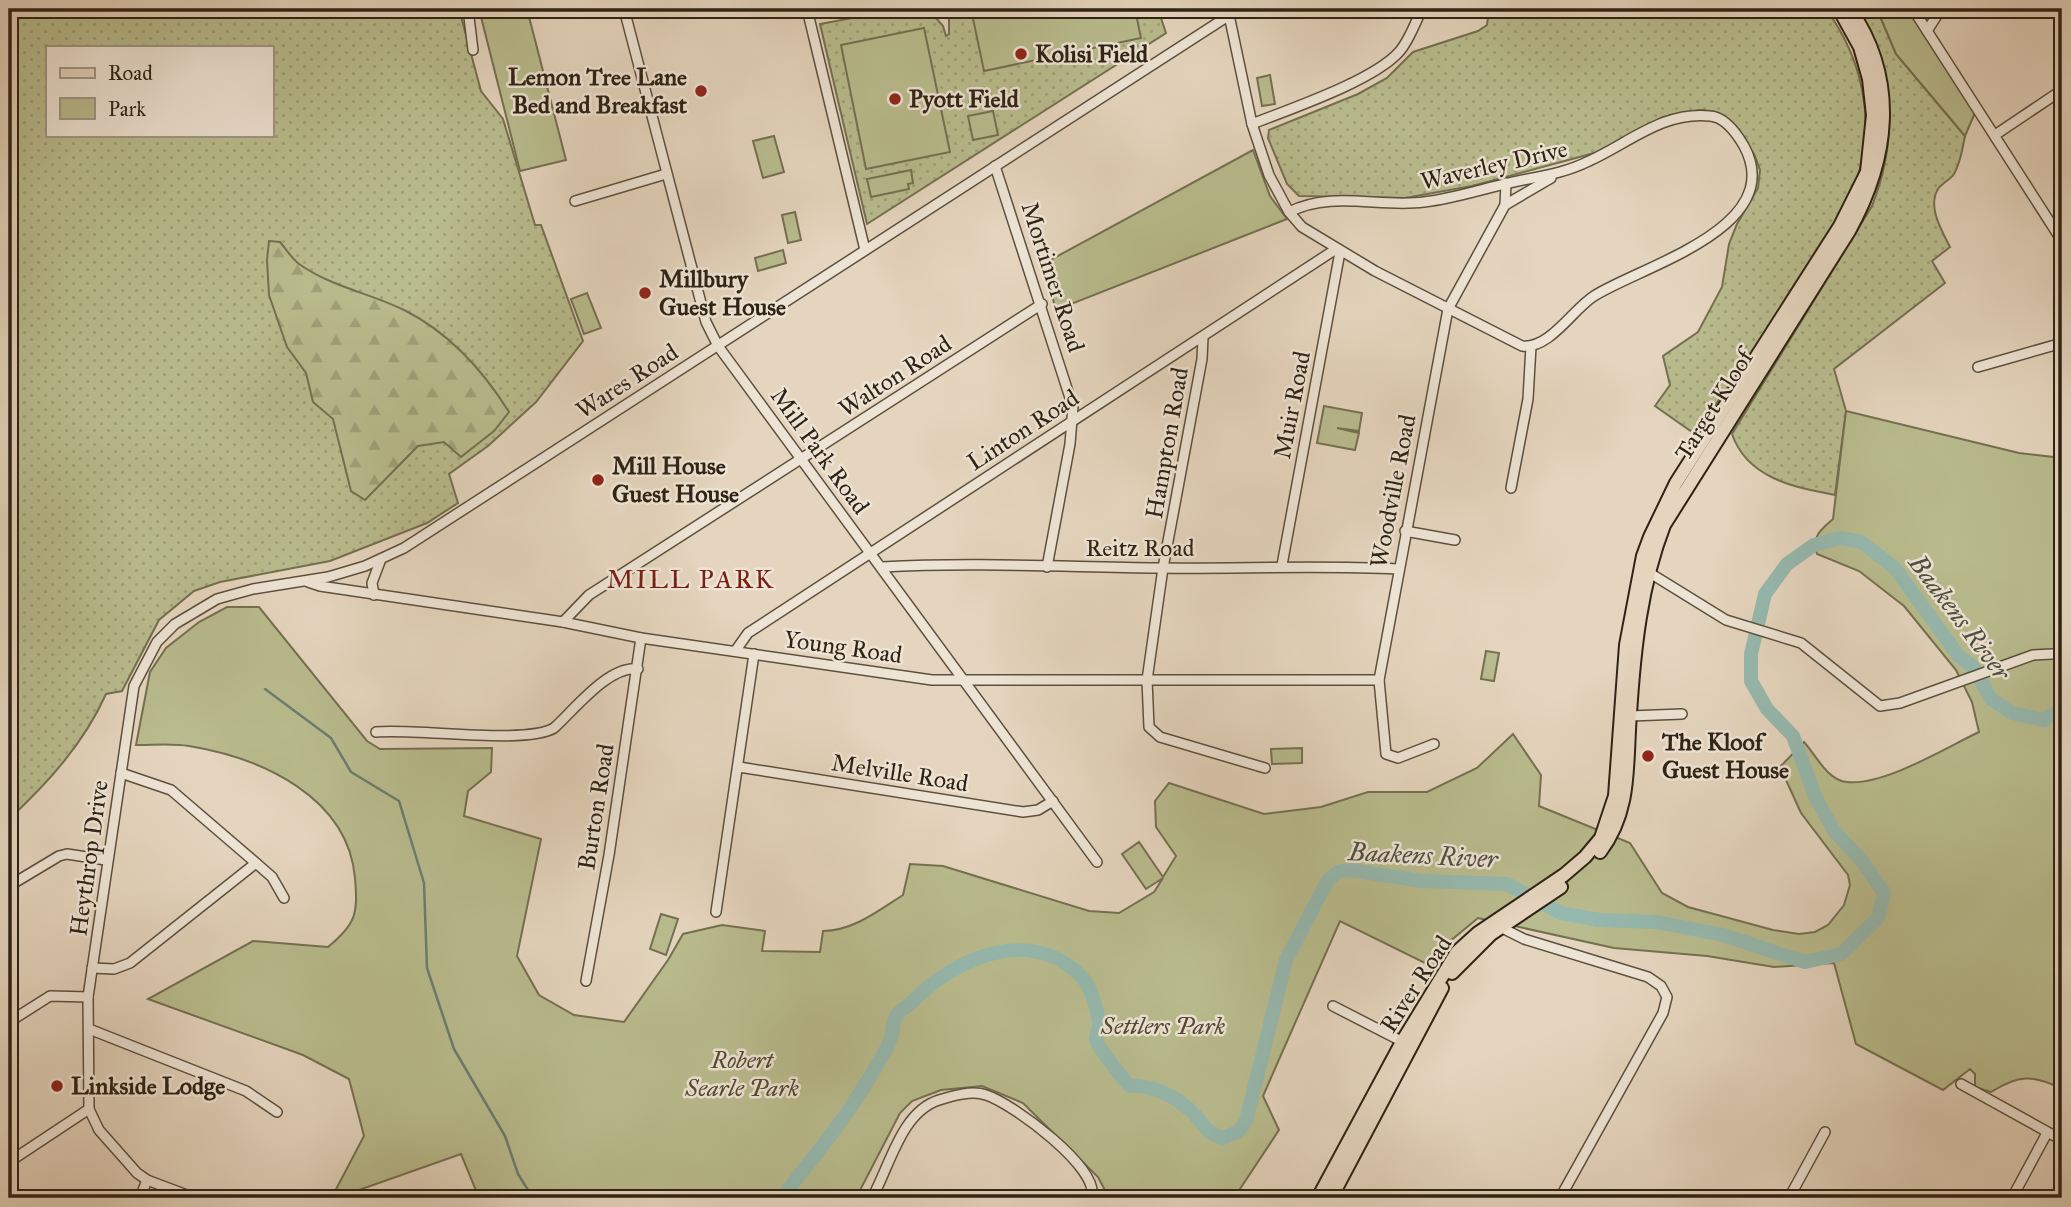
<svg xmlns="http://www.w3.org/2000/svg" width="2071" height="1207" viewBox="0 0 2071 1207" font-family="'IM FELL Great Primer',serif">
<defs>
<pattern id="grass-dots" width="8" height="8" patternUnits="userSpaceOnUse" patternTransform="scale(1.75)"><rect width="8" height="8" fill="#b9bc8e"/><path d="M2 2h.1M6 6h.1" fill="none" stroke="#9fa17a" stroke-width="1.8" stroke-linecap="round"/></pattern>
<pattern id="forest-firs" width="22" height="20" patternUnits="userSpaceOnUse" patternTransform="scale(1.75)"><rect width="22" height="20" fill="#b9bc8e"/><path d="M5 1l3.5 6h-7zM16 11l3.5 6h-7z" fill="#9fa17a"/></pattern>
</defs>
<rect width="100%" height="100%" fill="#e5d5be"/>
<filter id="stains"><feTurbulence type="fractalNoise" baseFrequency=".00286" numOctaves="4"/><feColorMatrix values="0 0 0 0 .2 0 0 0 0 .09 0 0 0 0 .02 0 0 0 .5 -.17"/></filter>
<radialGradient id="worn" r=".72"><stop offset=".6" stop-color="#630" stop-opacity="0"/><stop offset="1" stop-color="#630" stop-opacity=".3"/></radialGradient>
<g fill="url(#grass-dots)" stroke="#747051" stroke-width="2" fill-rule="evenodd">
<path d="M9,9h450l22,82 22,28 32,106h6l42,116 -47,61 -48,44 -39,28 9,29 -31,20 -97,38 -110,21 -26,9 -35,29 -37,71 -16,3c-22,49 -58,89 -97,125zM47,47h224v88h-224z"/>
<polygon points="900,9 936,9 936,18 943,26 946,36 949,34 949,9 1158,9 1166,33 867,224 820,24"/>
<path d="M1489,9h337c36,49 51,113 30,172 -13,36 -39,70 -59,102 -32,51 -67,101 -102,151l-40,-28 15,-21 -7,-29 35,-24 24,-45 7,-43 8,-20 21,-36 2,-18 -6,-16 -13,-20 -26,-22 -15,-2 -37,7 -65,35 -126,34 -67,12 -106,-2 -12,-12 -19,-46 1,-8 89,-36 29,-16 26,-26 65,-21 9,-6z"/>
<path d="M1858,9h19l19,45 69,82c-3,14 -4,26 -11,38 -4,6 -12,9 -16,15 -11,18 4,42 12,58l-18,14 13,22 -111,86 12,42 -11,84c-42,-8 -88,-17 -103,-61l140,-228c26,-66 24,-136 -14,-197z"/>
</g>
<path fill="url(#forest-firs)" stroke="#747051" stroke-width="2" d="M269,241l11,1c7,8 13,19 22,24 31,21 70,28 104,45 43,22 78,61 103,101l-15,19 -33,26 -17,-15 -26,4 -53,54 -14,-9 -18,-72 -20,-17 -7,-29 -19,-26 -18,-52 -2,-35z"/>
<g fill="#b9bc8e" stroke="#747051" stroke-width="2">
<polygon points="479,9 527,9 566,160 520,171"/>
<polygon points="971,9 1135,9 1141,38 984,71"/>
<polygon points="1877,9 1913,9 1977,108 1965,136 1896,54"/>
<polygon points="924,28 950,152 866,169 841,45"/>
<polygon points="1270,75 1275,104 1262,106 1257,78"/>
<polygon points="993,111 998,135 973,140 968,116"/>
<polygon points="774,136 784,172 763,178 753,141"/>
<polygon points="1253,150 1270,196 1287,219 1056,310 1043,264"/>
<polygon points="911,170 913,183 908,184 909,189 871,197 867,179"/>
<polygon points="795,212 801,240 788,243 782,215"/>
<polygon points="783,250 786,263 758,271 755,258"/>
<polygon points="587,293 601,328 584,334 571,299"/>
<polygon points="1324,406 1362,413 1359,431 1337,428 1359,433 1355,450 1317,443"/>
<path d="M1846,411l173,42 43,5v631c-29,-15 -44,-14 -71,3l-16,-5v-13l-5,-5 -27,21 -87,-46 -22,-81 -60,4 -67,-11 -93,-8 -136,-30 -29,24 -16,25 -93,-46 -77,175 16,34 -45,68h-125l-11,-21 -75,-74 -41,-17 -41,4 -29,11 -12,12 -44,85h-377l-18,-44 -119,42 -9,-1 31,-59 -15,-57 -46,-24 -155,-56 105,-58 75,6c28,-23 30,-33 27,-69 -7,-81 -93,-120 -166,-132 -16,-3 -36,-1 -53,-1l14,-73 16,-24 33,-26 28,-15h32l108,134 13,8 112,-1 -1,24 -23,19 -4,25 77,23 -24,117 22,39 35,20 50,7 44,-62 15,-26 39,-9 43,6 -3,20 58,1 3,-21c30,0 56,-21 80,-36l7,-31 33,2 146,45 30,2 35,-21 9,-14 -17,11 -24,-35 17,-12 24,35 13,-21 -20,-29 -1,-26 14,-18 95,31 57,-7 47,-15h59l50,-24 36,-34 28,41 -2,31 91,37 32,50 26,14 85,23 26,4 16,-2 13,-7 16,-20 6,-20 -2,-10 -47,-62 -21,-46 24,-25c12,13 23,38 43,40 37,4 98,-34 132,-50l-7,-30 -16,-32 -52,-64 -45,-35 -42,-17c-6,-17 4,-25 16,-35z"/>
<polygon points="1486,651 1499,653 1494,681 1481,679"/>
<polygon points="1302,748 1302,763 1272,764 1271,749"/>
<polygon points="661,914 678,919 666,955 650,949"/>
</g>
<g fill="none" stroke-linecap="round" stroke-linejoin="round">
<polyline stroke="#6c7d71" stroke-width="2.5" points="265,689 331,738 351,772 399,801 424,883 427,968 454,1049 505,1136 518,1174 533,1198"/>
<path stroke="#96b9af" stroke-width="14" d="M782,1198c23,-31 49,-61 70,-93 13,-20 28,-42 38,-64 4,-8 1,-17 6,-25 4,-6 11,-9 16,-14 43,-44 117,-77 169,-26 10,10 17,35 18,49 0,5 -4,10 -3,15 0,5 29,41 34,46 23,-1 43,9 60,24 15,13 11,20 32,28l16,-6 8,-11 40,-161 42,-80 10,-8 13,-2 71,11 85,3 54,29 38,7 58,2 66,13 82,27 36,-8 37,-36 6,-25 -22,-32 -28,-30 -19,-35 -22,-60 -26,-27 -16,-28v-27l14,-60 22,-30 27,-19 26,-7 21,4 33,25 64,88 16,13 17,31 21,14 32,7 18,-11"/>
<defs>
<g id="minor">
<polyline points="468,9 473,50"/>
<polyline points="624,9 706,322 718,346 1097,862"/>
<polyline points="807,9 865,250"/>
<polyline points="1913,9 2062,241"/>
<path d="M1229,15l23,109 17,51 20,37 13,15 73,44 147,75c28,3 50,-36 72,-50 47,-30 194,-68 150,-150 -7,-12 -19,-29 -34,-30 -47,-5 -81,27 -121,45 -20,10 -40,14 -61,18 -35,6 -69,19 -104,23 -45,6 -92,-12 -135,10"/>
<polyline points="1927,31 1941,9"/>
<path d="M1252,124c38,-15 121,-43 147,-72 10,-11 16,-29 23,-43"/>
<polyline points="1995,135 2062,90"/>
<polyline points="995,166 1073,407 1070,444 1047,567"/>
<polyline points="575,201 666,174"/>
<polyline points="1505,205 1551,178"/>
<polyline points="1203,337 1202,359 1163,568 1147,680 1149,727 1160,737 1265,768"/>
<polyline points="1978,367 2062,343"/>
<polyline points="1511,488 1528,399 1531,346"/>
<polyline points="1405,531 1455,540"/>
<polyline points="1282,565 1340,252"/>
<path d="M882,567c92,-5 184,0 276,1 80,1 160,-3 240,1"/>
<polyline points="1645,570 1726,620 1801,643 1880,706 1900,703 2033,655 2052,654"/>
<polyline points="308,582 320,586 563,622 641,638 932,680 1379,680"/>
<polyline points="374,595 372,583 381,559"/>
<polyline points="563,622 589,595 1042,304"/>
<polyline points="736,650 748,633 1336,249"/>
<polyline points="1630,716 1682,714"/>
<path d="M376,732c41,-4 150,13 178,-4 21,-19 55,-63 84,-59"/>
<polyline points="1434,744 1398,758 1386,754 1379,680 1448,309 1505,205 1506,183"/>
<polyline points="739,767 1023,812 1038,810 1053,801"/>
<polyline points="256,863 272,877 284,898"/>
<polyline points="9,886 59,856 67,854 106,860"/>
<polyline points="716,912 754,654"/>
<polyline points="1502,928 1524,939 1648,977 1661,986 1667,997 1663,1013 1560,1198"/>
<polyline points="92,968 114,969 130,963 256,863 171,790 121,773"/>
<polyline points="586,981 609,855 641,638"/>
<polyline points="1333,1006 1407,1044"/>
<polyline points="9,1022 50,996 88,997"/>
<polyline points="89,1029 246,1091 277,1112"/>
<polyline points="1961,1084 2062,1140"/>
<polyline points="9,1162 89,1109"/>
<polyline points="140,1198 147,1180"/>
<polyline points="195,1198 147,1180 137,1173 99,1130 89,1109 88,997 134,686 157,642 175,624 217,599 253,589 328,577 365,566 404,548 1239,9"/>
<path d="M872,1198c18,-32 29,-86 67,-98 13,-4 33,-10 47,-5 26,8 117,75 105,103"/>
<polyline points="1789,1198 1825,1132"/>
<polyline points="2012,1198 2047,1133"/>
</g>
<g id="major">
<path d="M1600,852c32,-42 26,-89 30,-138 4,-64 11,-130 34,-189l185,-294c40,-72 50,-151 1,-222"/>
<polyline points="1452,973 1491,934 1561,887"/>
<polyline points="1318,1198 1402,1042 1457,952 1478,933 1564,875 1585,857 1601,838 1615,796 1626,645 1643,556 1650,537 1676,483 1840,226 1867,172 1873,115 1869,79 1860,47 1839,9"/>
<polyline points="1331,1198 1442,988"/>
</g>
</defs>
<use href="#minor" stroke="#5c503e" stroke-width="12"/>
<use href="#major" stroke="#2e2314" stroke-width="16"/>
<use href="#minor" stroke="#eee4d5" stroke-width="9"/>
<use href="#major" stroke="#e5d5be" stroke-width="12"/>
</g>
<g fill="#8f2418" stroke="#eee4d5" stroke-width="2.5">
<circle cx="1021" cy="54" r="7"/>
<circle cx="701" cy="91" r="7"/>
<circle cx="895" cy="99" r="7"/>
<circle cx="645" cy="293" r="7"/>
<circle cx="598" cy="480" r="7"/>
<circle cx="1648" cy="756" r="7"/>
<circle cx="57" cy="1086" r="7"/>
</g>
<g text-anchor="middle" stroke-width="5" stroke-linejoin="round" paint-order="stroke">
<g font-size="24" font-weight="bold" fill="#2e2314" stroke="#eee4d5" text-anchor="start">
<text x="1035" y="62">Kolisi Field</text>
<text x="687" y="85" text-anchor="end">Lemon Tree Lane<tspan x="687" dy="28">Bed and Breakfast</tspan></text>
<text x="909" y="107">Pyott Field</text>
<text x="659" y="287">Millbury<tspan x="659" dy="28">Guest House</tspan></text>
<text x="612" y="474">Mill House<tspan x="612" dy="28">Guest House</tspan></text>
<text x="1662" y="750">The Kloof<tspan x="1662" dy="28">Guest House</tspan></text>
<text x="71" y="1094">Linkside Lodge</text>
</g>
<g font-size="24" fill="#2e2314" stroke="#eee4d5">
<text transform="translate(1494 165) rotate(-13)" y="8">Waverley Drive</text>
<text transform="translate(1053 277) rotate(72)" y="8">Mortimer Road</text>
<text transform="translate(895 376) rotate(-33)" y="8">Walton Road</text>
<text transform="translate(627 381) rotate(-33)" y="8">Wares Road</text>
<text transform="translate(1292 405) rotate(-79)" y="8">Muir Road</text>
<text transform="translate(1714 405) rotate(-58)" y="8">Target Kloof</text>
<text transform="translate(1023 430) rotate(-33)" y="8">Linton Road</text>
<text transform="translate(1167 443) rotate(-80)" y="8">Hampton Road</text>
<text transform="translate(820 451) rotate(54)" y="8">Mill Park Road</text>
<text transform="translate(1393 491) rotate(-79)" y="8">Woodville Road</text>
<text x="1140" y="556">Reitz Road</text>
<text transform="translate(843 647) rotate(8)" y="8">Young Road</text>
<text transform="translate(900 773) rotate(9)" y="8">Melville Road</text>
<text transform="translate(596 807) rotate(-81)" y="8">Burton Road</text>
<text transform="translate(89 858) rotate(-82)" y="8">Heythrop Drive</text>
<text transform="translate(1416 984) rotate(-57)" y="8">River Road</text>
</g>
<g font-size="24" font-style="italic" fill="#514932" stroke="#eee4d5">
<text x="1163" y="1034">Settlers Park</text>
<text x="742" y="1068">Robert<tspan x="742" dy="28">Searle Park</tspan></text>
</g>
<g font-size="26" letter-spacing="2" fill="#7a1f14" stroke="#eee4d5">
<text x="691" y="588">MILL PARK</text>
</g>
<g font-size="26" font-style="italic" fill="#4d5042" stroke="#eee4d5">
<text transform="translate(1960 617) rotate(53)" y="9">Baakens River</text>
<text transform="translate(1423 855) rotate(3)" y="9">Baakens River</text>
</g>
</g>
<rect width="2071" height="1207" fill="none" stroke="#e5d5be" stroke-width="35"/>
<rect x="10" y="10" width="2050" height="1186" fill="none" stroke="#2e2314" stroke-width="3.5"/>
<rect x="18" y="18" width="2036" height="1172" fill="none" stroke="#2e2314" stroke-width="2"/>
<rect x="46" y="46" width="228" height="91" fill="#eee4d5" stroke="#a19788" stroke-width="2"/>
<rect x="60" y="68" width="35" height="10" fill="#e5d5be" stroke="#a19788" stroke-width="2"/>
<text x="108" y="80" font-size="21" fill="#2e2314">Road</text>
<rect x="60" y="98" width="35" height="21" fill="#b9bc8e" stroke="#a19788" stroke-width="2"/>
<text x="108" y="116" font-size="21" fill="#2e2314">Park</text>
<rect width="100%" height="100%" filter="url(#stains)"/>
<rect width="100%" height="100%" fill="url(#worn)"/>
</svg>
